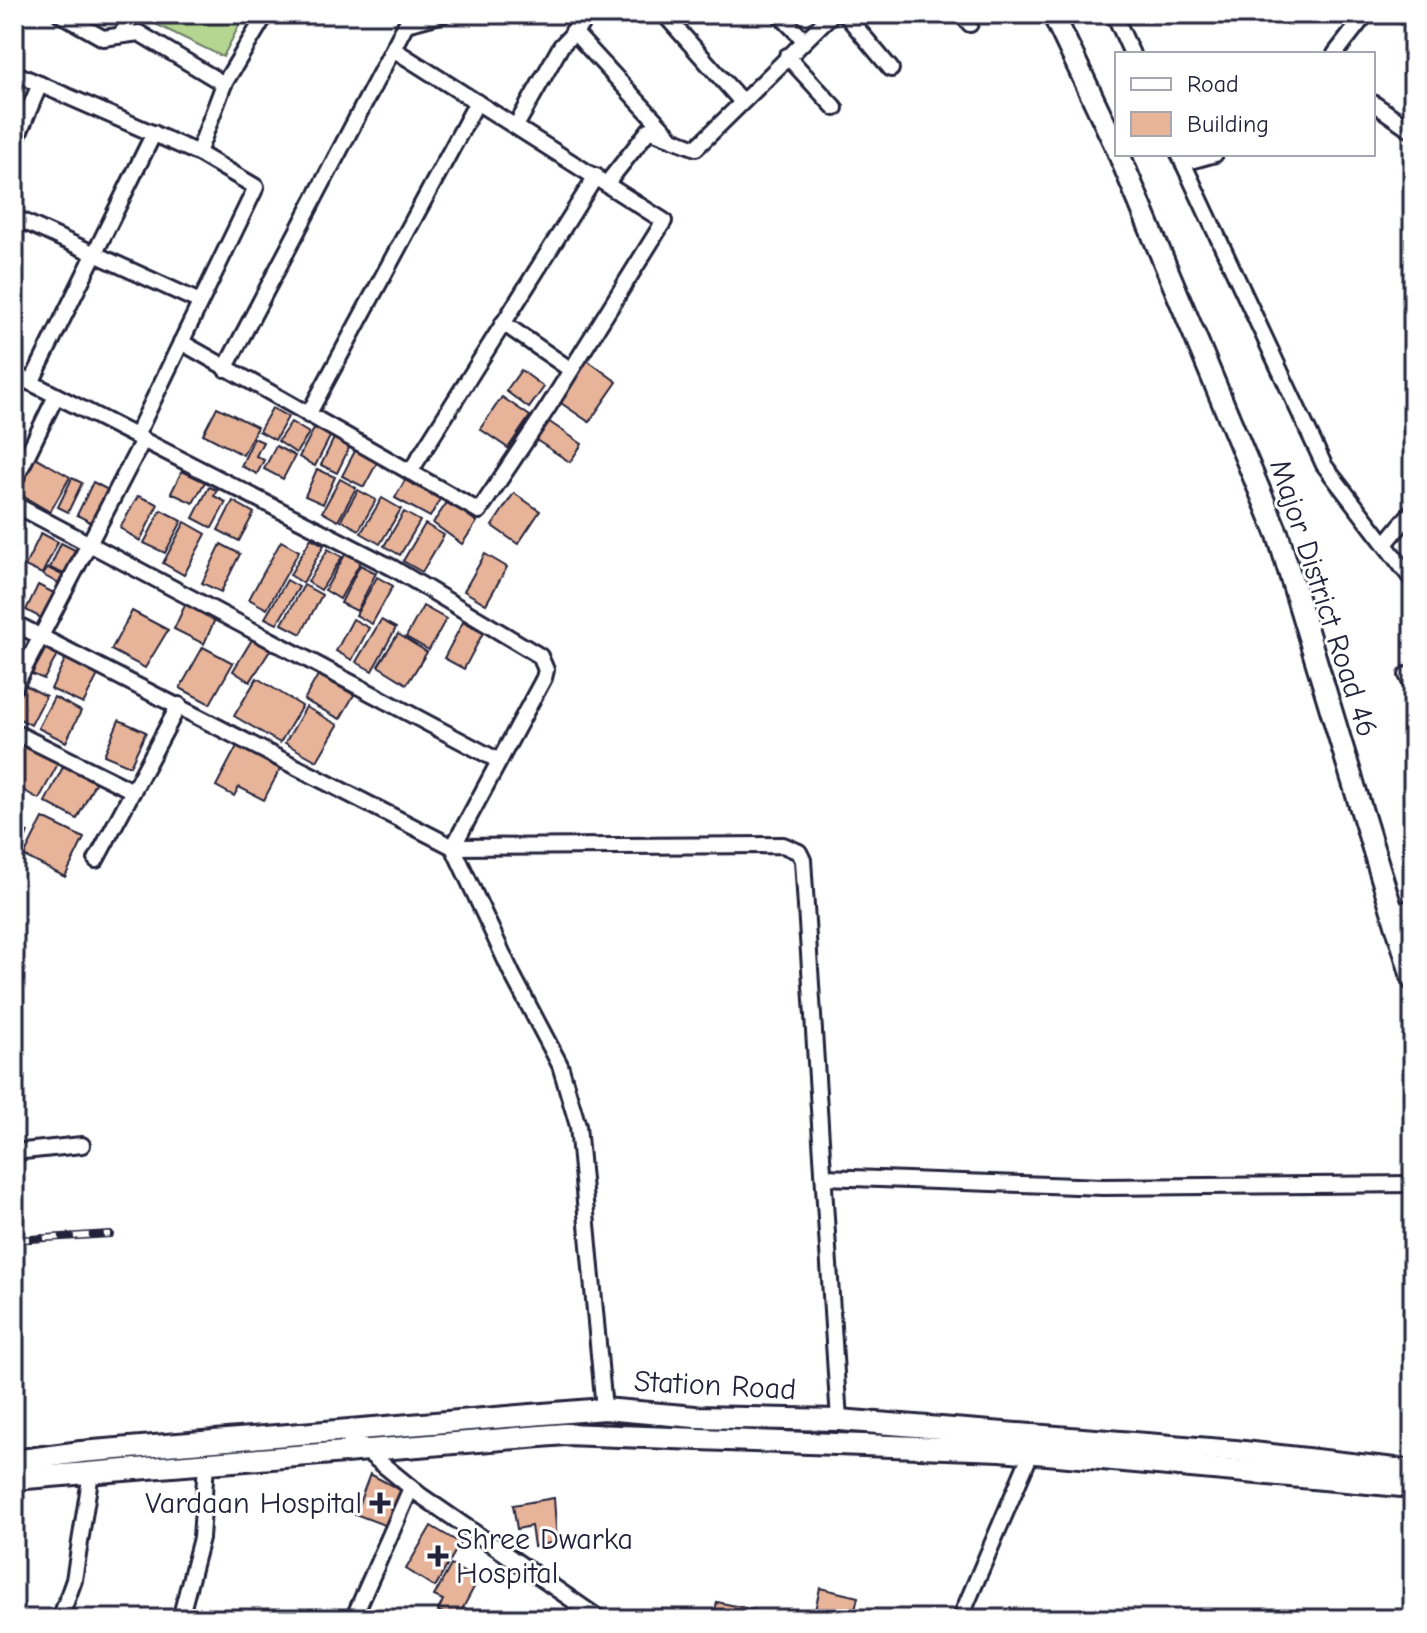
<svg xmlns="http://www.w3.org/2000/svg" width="1427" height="1633" viewBox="0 0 1427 1633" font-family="'Comic Neue',sans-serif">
<rect width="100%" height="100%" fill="#fff"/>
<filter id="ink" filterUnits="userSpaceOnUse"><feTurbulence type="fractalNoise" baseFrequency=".0125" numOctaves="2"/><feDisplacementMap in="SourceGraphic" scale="16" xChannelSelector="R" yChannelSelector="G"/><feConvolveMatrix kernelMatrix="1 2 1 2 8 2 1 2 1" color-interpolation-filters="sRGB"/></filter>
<g filter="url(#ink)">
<polygon fill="#b5d690" stroke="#6c7c66" stroke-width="2" points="135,14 245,14 223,57"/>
<g fill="#e7b49a" stroke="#22223b" stroke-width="2">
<polygon points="587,360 617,382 589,422 558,401"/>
<polygon points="521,370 544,387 529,408 506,391"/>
<polygon points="502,397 530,416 508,448 480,429"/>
<polygon points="217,407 257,427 243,455 203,434"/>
<polygon points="272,408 288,417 275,440 259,431"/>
<polygon points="548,421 582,444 570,462 536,440"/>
<polygon points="291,422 309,433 296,453 278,441"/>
<polygon points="315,427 331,435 315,466 299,457"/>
<polygon points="335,436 351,444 337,473 321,465"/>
<polygon points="254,438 263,442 256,456 264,460 257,474 241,466"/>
<polygon points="276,446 295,456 283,479 264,469"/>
<polygon points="356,449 378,461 364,487 342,476"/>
<polygon points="35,457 70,477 50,512 16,492"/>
<polygon points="317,469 335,477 323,504 305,496"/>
<polygon points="182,471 205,482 193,503 171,493"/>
<polygon points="72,478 82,483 68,512 58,507"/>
<polygon points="340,479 356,488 338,521 322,512"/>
<polygon points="405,480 440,499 430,517 395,498"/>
<polygon points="93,482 110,491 94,524 77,515"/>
<polygon points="209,487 217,490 214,496 226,502 212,528 193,518"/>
<polygon points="358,490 376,500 359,530 341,520"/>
<polygon points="514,493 540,511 518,544 492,526"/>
<polygon points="138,496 158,504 140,541 120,528"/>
<polygon points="382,498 401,509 380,544 361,533"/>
<polygon points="233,501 254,513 239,541 218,530"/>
<polygon points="448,501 477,522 462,544 433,523"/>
<polygon points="161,510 182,521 165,553 144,543"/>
<polygon points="404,512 420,521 400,555 384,546"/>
<polygon points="185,522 206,534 184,575 163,563"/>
<polygon points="425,524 444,535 422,572 403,561"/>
<polygon points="41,533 58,542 42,574 25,566"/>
<polygon points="311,538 324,545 303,583 290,575"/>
<polygon points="281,541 299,551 267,609 249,599"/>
<polygon points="61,543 75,550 64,574 50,568"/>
<polygon points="221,544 240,554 221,592 202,583"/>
<polygon points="328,549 342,557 321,590 308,582"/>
<polygon points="346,553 361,561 340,599 325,590"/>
<polygon points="485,554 507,567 486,604 464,591"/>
<polygon points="360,565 376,573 357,611 341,603"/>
<polygon points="48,568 66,577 61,585 43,575"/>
<polygon points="377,577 393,586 372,624 356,615"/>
<polygon points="287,580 299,587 277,624 265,618"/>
<polygon points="38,585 54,593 41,618 26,610"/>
<polygon points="304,585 322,595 301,634 282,624"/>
<polygon points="186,603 216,617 204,644 174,629"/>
<polygon points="423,606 446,619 429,650 406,637"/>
<polygon points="132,611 168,630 145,668 111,650"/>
<polygon points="353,619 369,628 352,660 336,651"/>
<polygon points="381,620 396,628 372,671 356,662"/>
<polygon points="463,622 483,633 464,669 444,658"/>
<polygon points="398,634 427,652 407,684 378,666"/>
<polygon points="253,638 271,649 250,682 233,671"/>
<polygon points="47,646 59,652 44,679 32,674"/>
<polygon points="203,647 233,663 210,704 180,688"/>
<polygon points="67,655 100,671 83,704 51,689"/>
<polygon points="318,675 354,695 340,719 304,700"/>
<polygon points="257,678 302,706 280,743 234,716"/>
<polygon points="21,683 46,696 31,725 14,716 14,697"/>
<polygon points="54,697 81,711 66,742 38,728"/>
<polygon points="306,707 338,725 317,761 285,743"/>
<polygon points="119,720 146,732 130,766 104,755"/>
<polygon points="14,737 59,762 39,799 14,785"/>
<polygon points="237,746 280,769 264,800 239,787 234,796 216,786"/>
<polygon points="64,765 96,781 77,819 45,802"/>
<polygon points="43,818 84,838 65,877 24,856"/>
<polygon points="14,827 28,832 19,856 14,854"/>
<polygon points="370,1474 406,1493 392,1528 355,1514"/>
<polygon points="554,1498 557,1542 534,1546 531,1526 517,1529 513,1505"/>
<polygon points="431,1526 460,1543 435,1587 406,1569"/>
<polygon points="451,1565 478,1580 457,1619 438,1611 443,1600 434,1596"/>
<polygon points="820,1588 858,1597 853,1619 813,1619"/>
<polygon points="717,1602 755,1610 754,1619 713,1619"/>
</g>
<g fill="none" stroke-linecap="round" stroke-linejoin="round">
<defs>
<g id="street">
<polyline points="60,14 103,38 139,33 224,84 266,14"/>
<polyline points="664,14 742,102"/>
<polyline points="779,14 804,40"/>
<polyline points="845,14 891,69"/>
<polyline points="961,14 970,24"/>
<polyline points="1114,14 1132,54"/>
<polyline points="1401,14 1413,22"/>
<polyline points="573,31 670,136"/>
<polyline points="121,35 133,14"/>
<polyline points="1335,54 1366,14"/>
<polyline points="787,56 835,108"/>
<polyline points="14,73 198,153"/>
<polyline points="1373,103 1413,131"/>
<polyline points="516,126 561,46 591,14"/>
<polyline points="14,145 40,84"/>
<polyline points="1179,154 1324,465 1413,581"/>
<polyline points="1183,163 1215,154"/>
<polyline points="607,183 649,130 696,148 832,14"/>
<polyline points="14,217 200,302"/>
<polyline points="503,323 571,370"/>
<polyline points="181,342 479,511 547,409 664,221 393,49"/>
<polyline points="225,369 406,24 444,14"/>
<polyline points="14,374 393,568 540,656 546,670 544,678 453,847 783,845 799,852 803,860 839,1420"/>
<polyline points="31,383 154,133"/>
<polyline points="308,415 477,102"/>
<polyline points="136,436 256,187 198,153 224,84"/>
<polyline points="410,472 596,176"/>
<polyline points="14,482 56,396"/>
<polyline points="14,504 499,761"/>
<polyline points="1385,544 1413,510"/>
<polyline points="14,623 453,847 512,974 560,1065 578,1126 604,1409"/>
<polyline points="1407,675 1413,687"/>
<polyline points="14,688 143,440"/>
<polyline points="14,732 133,791"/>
<polyline points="96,860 179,705"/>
<polyline points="1393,913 1413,907"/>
<polyline points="14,1152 82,1145"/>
<polyline points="824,1177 1103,1187 1413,1184"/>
<polyline points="343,1432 420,1495 600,1619"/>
<polyline points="60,1619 74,1580 91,1473"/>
<polyline points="180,1619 201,1538 206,1464"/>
<polyline points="353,1619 411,1488"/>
<polyline points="960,1619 1031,1453"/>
</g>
<g id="secondary">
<polyline points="1053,14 1117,149"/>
<polyline points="1119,154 1278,535 1413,980"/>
<polyline points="14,1461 81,1452 604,1409 695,1417 839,1420 1235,1451 1413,1471"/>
<polyline points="14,1479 565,1434 1001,1450 1413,1487"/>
</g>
</defs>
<use href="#street" stroke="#22223b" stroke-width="20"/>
<use href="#secondary" stroke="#22223b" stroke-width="26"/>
<use href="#street" stroke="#fff" stroke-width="14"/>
<use href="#secondary" stroke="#fff" stroke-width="20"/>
<defs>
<polyline id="rail" points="14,1240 110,1234"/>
</defs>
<use href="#rail" stroke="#22223b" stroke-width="8"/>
<use href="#rail" stroke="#fff" stroke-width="5" stroke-dasharray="15" stroke-linecap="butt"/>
</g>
</g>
<g fill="#22223b" stroke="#fff" stroke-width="3">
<path d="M376 1491h8v8h8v8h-8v8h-8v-8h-8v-8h8z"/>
<path d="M434 1544h8v8h8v8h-8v8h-8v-8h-8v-8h8z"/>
</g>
<g text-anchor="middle" stroke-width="6" stroke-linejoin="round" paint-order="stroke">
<g font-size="30" fill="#22223b" stroke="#fff">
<text transform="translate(1324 598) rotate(72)" y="10">Major District Road 46</text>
<text transform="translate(715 1385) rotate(3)" y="10">Station Road</text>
</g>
<g font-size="30" fill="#22223b" stroke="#fff" text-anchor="end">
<text x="362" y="1513">Vardaan Hospital</text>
<text x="456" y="1549" text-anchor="start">Shree Dwarka<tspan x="456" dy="34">Hospital</tspan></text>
</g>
</g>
<rect width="1427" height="1633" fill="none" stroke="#fff" stroke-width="48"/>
<rect x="24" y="24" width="1379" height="1585" fill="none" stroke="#22223b" stroke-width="3" filter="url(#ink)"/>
<rect x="1115" y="52" width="260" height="104" fill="#ffffff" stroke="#a7a7b1" stroke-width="2"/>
<rect x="1131" y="78" width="40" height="12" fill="#ffffff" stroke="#a7a7b1" stroke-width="2"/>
<text x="1187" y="92" font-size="24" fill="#22223b">Road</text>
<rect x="1131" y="112" width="40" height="24" fill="#e7b49a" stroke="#a7a7b1" stroke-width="2"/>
<text x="1187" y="132" font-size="24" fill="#22223b">Building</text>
</svg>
